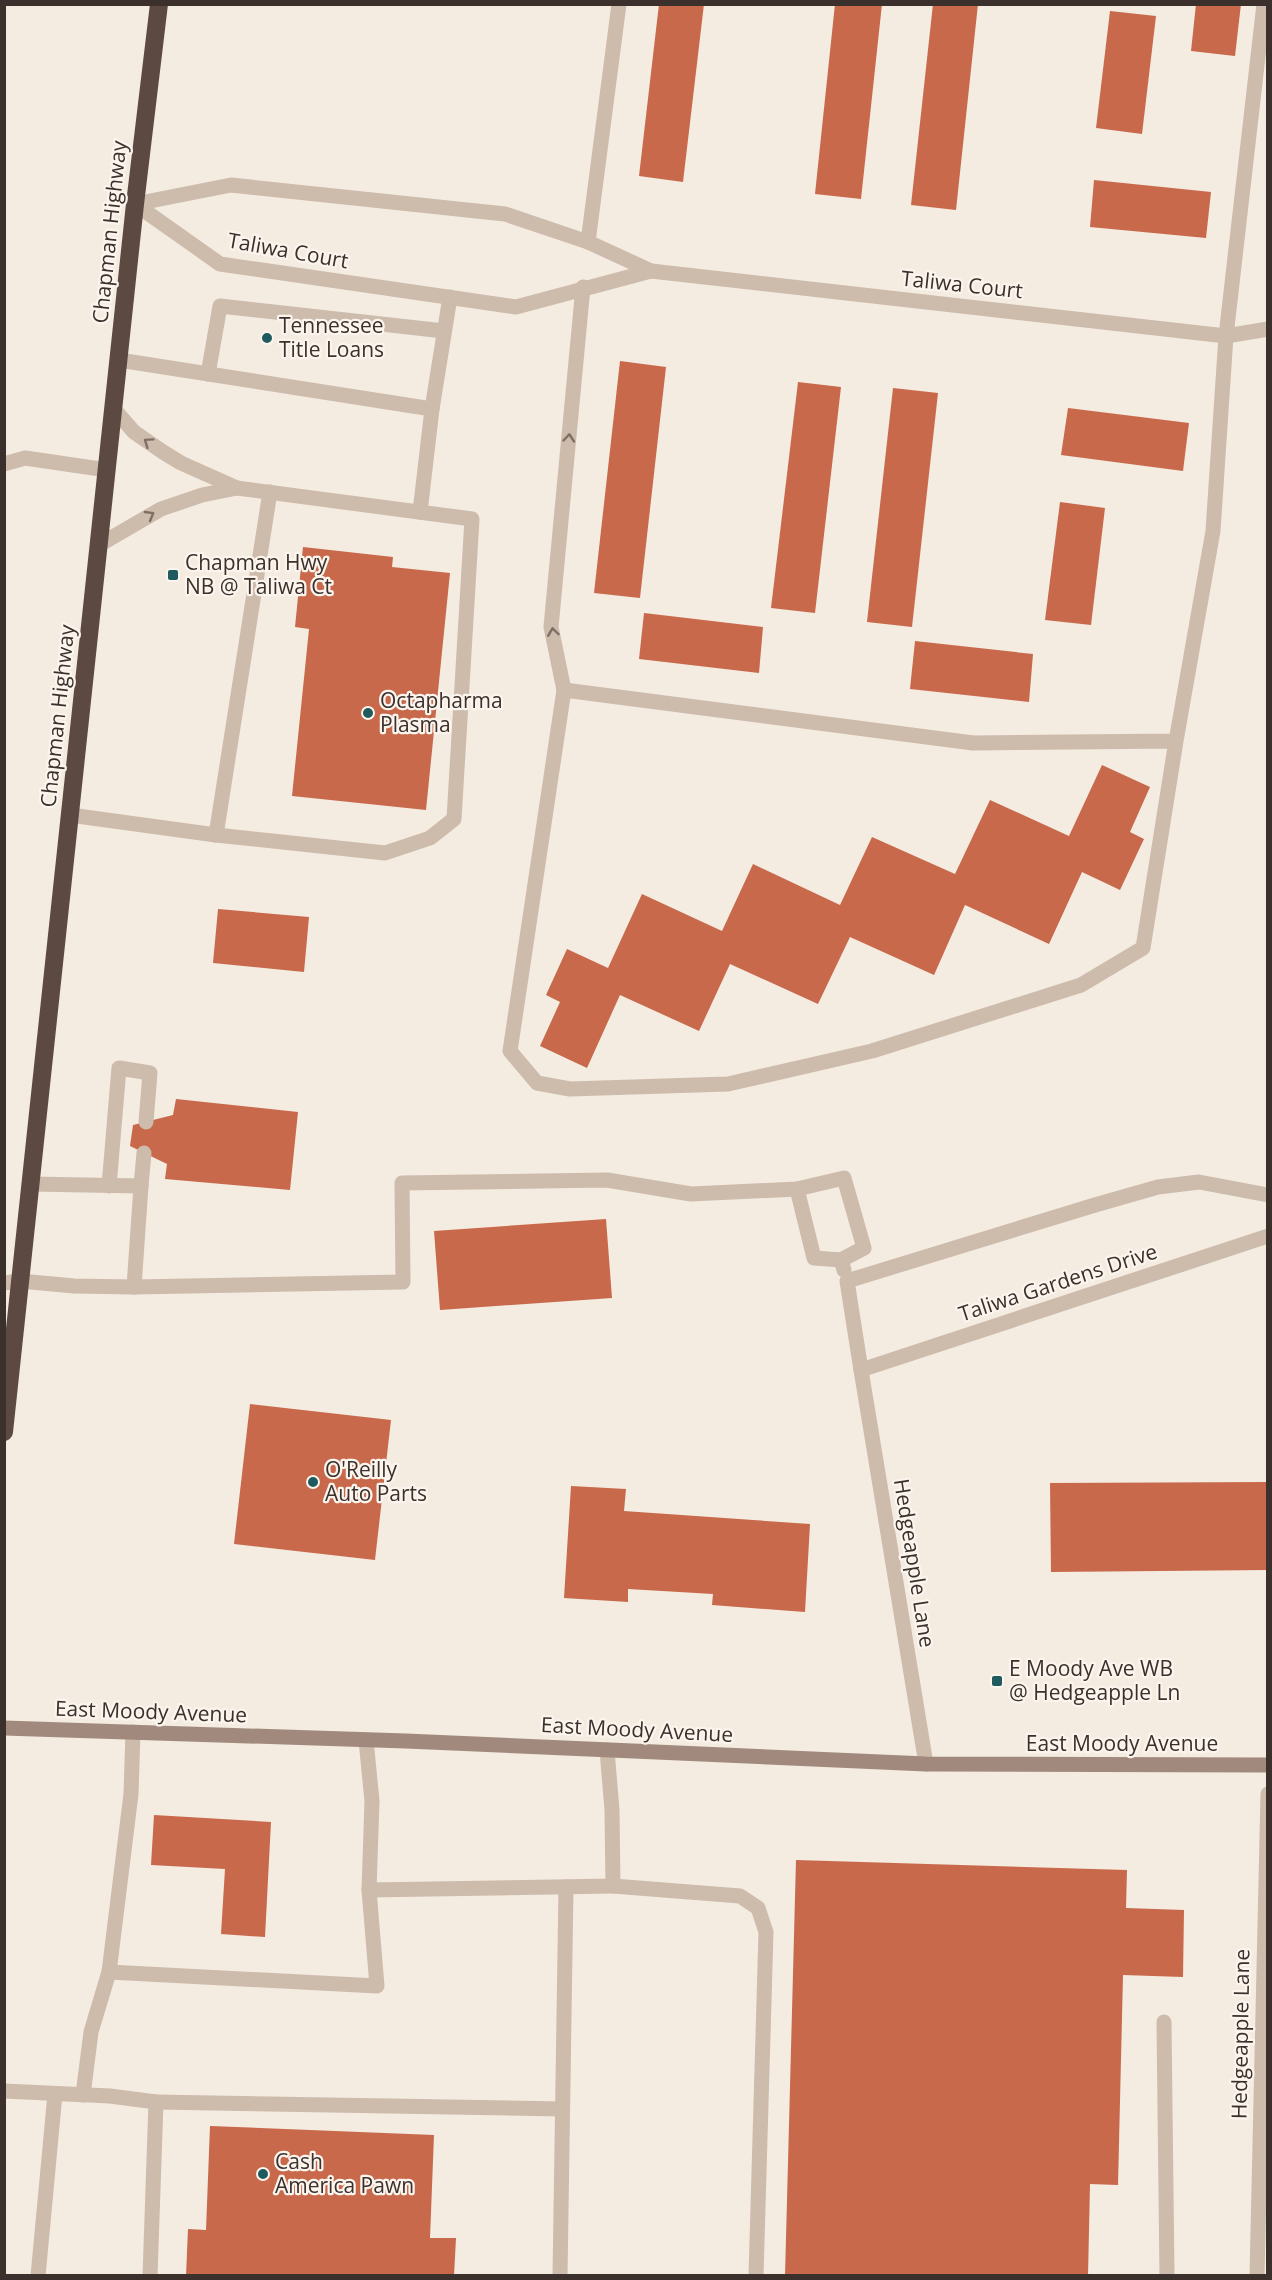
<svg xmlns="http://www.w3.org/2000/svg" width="1272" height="2280" viewBox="0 0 1272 2280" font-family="'Open Sans',sans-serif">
<rect width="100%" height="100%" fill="#f4ebe1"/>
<g fill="#c8694b">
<polygon points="659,4 704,4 683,182 639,176"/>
<polygon points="835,4 882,4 861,199 815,194"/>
<polygon points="933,4 978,4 956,210 911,205"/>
<polygon points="1196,4 1241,4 1235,56 1191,51"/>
<polygon points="1110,11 1156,16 1142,134 1096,128"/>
<polygon points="1094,180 1211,192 1206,238 1090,227"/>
<polygon points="620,361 666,367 640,598 594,593"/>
<polygon points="798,382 841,387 815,613 771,608"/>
<polygon points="893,388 938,393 912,627 867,622"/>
<polygon points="1068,408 1189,423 1183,471 1061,455"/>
<polygon points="1060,502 1105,508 1091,625 1045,620"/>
<polygon points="303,547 393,557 392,567 450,573 426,810 292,796 309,629 295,627"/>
<polygon points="644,613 763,627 759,673 639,659"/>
<polygon points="915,641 1033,654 1029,702 910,689"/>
<polygon points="1102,765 1150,787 1130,832 1144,839 1120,890 1082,872 1049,944 965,905 934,975 850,937 818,1004 730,964 699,1031 620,995 587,1068 540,1046 560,1002 546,995 567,949 608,968 642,894 722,931 753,864 840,905 872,837 955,874 990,800 1069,836"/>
<polygon points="218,909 309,917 304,972 213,963"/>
<polygon points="176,1099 298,1112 290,1190 165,1179 167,1164 130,1146 133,1125 173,1115"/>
<polygon points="606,1219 612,1298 440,1310 434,1231"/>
<polygon points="250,1404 391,1420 375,1560 234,1544"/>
<polygon points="1268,1482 1268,1570 1051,1572 1050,1483"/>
<polygon points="571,1486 626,1489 624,1511 810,1524 805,1612 712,1605 713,1594 628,1589 628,1602 564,1598"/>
<polygon points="154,1815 271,1822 265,1937 221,1934 225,1869 151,1865"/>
<polygon points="796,1860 1127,1870 1126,1908 1184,1910 1183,1977 1123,1975 1118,2185 1090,2184 1088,2276 785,2276"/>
<polygon points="210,2126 434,2135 430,2238 456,2238 454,2276 186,2276 188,2229 206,2230"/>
</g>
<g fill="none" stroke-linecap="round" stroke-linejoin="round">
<g stroke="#cdbbac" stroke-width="15">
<polyline points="588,242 619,4"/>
<polyline points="119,360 432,409"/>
<polyline points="208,374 220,306 444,331"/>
<polyline points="420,512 432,409 450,297"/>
<polyline points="99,545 161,509 202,495 237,488"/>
<polyline points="564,690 551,627 583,287"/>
<polyline points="1176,741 1143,948 1081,985 872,1051 728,1084 570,1089 537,1083 510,1051 564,690 973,743 1176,741 1213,531 1226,336 1264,4"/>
<polyline points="70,815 216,835 385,853 430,838 454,819 472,519 237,488 181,463 163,452 134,432 113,408"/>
<polyline points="216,835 270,492"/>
<polyline points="31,1184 141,1186 134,1287"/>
<polyline points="109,1186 119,1068 150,1073 146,1122"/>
<polyline points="141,1186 144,1153"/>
<polyline points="797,1189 814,1258 841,1260 844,1270"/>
<polyline points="4,1283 20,1281 74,1286 134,1287 403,1282 402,1183 607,1180 691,1194 797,1189 844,1178 864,1248 841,1260"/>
<polyline points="861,1370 847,1281 1095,1205 1158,1187 1199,1182 1268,1195"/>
<polyline points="613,1886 740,1896 758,1908 766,1932 756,2276"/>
<polyline points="369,1890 613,1886 612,1810 607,1750"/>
<polyline points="109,1972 377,1986 369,1890 372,1801 366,1740"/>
<polyline points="1164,2022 1167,2276"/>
<polyline points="4,2091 110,2096 156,2102 150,2276"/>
<polyline points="83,2095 91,2032 109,1972 131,1794 133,1732"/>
<polyline points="156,2102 562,2109"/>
<polyline points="38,2276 55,2094"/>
<polyline points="560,2276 566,1887"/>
</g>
<g stroke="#cdbbac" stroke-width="15">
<polygon points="231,185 505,214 588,242 651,271 516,307 220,264 135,204"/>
<polyline points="651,271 1226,336 1268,329"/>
<polyline points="4,464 25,458 107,470"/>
<polyline points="926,1764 861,1370 1268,1236"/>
<polyline points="1257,2276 1268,1794"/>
</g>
<polyline stroke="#a18a7d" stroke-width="15" points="4,1728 406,1741 926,1764 1268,1765"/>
<polyline stroke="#5c4a42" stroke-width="18" points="4,1432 135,204 159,4"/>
</g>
<defs><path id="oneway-chevron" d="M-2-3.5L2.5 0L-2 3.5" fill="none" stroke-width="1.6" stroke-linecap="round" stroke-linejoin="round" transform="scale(1.5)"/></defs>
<g stroke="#7d6f65">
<use href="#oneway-chevron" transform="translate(569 438) rotate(-85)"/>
<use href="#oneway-chevron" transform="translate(148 442) rotate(-145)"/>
<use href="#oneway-chevron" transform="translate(150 515) rotate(-30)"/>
<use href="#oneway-chevron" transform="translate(553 632) rotate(-98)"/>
</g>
<g fill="#1f5a5e" stroke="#fbf5ee" stroke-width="2">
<circle cx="267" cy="338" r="6"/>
<rect x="167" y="569" width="12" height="12" rx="3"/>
<circle cx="368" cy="713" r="6"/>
<circle cx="313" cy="1482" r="6"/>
<rect x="991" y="1675" width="12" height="12" rx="3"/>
<circle cx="263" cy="2174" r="6"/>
</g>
<g text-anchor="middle" stroke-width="4.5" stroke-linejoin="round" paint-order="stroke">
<g font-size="21" fill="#3b302b" stroke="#fbf5ee">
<text transform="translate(110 232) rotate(-84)" y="7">Chapman Highway</text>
<text transform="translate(288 251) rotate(10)" y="7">Taliwa Court</text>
<text transform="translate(962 285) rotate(6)" y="7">Taliwa Court</text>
<text transform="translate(58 716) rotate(-84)" y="7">Chapman Highway</text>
<text transform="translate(1058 1283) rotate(-18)" y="7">Taliwa Gardens Drive</text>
<text transform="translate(914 1563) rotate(81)" y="7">Hedgeapple Lane</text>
<text transform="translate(151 1712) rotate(2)" y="7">East Moody Avenue</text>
<text transform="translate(637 1730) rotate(3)" y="7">East Moody Avenue</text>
<text x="1122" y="1751">East Moody Avenue</text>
<text transform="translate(1241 2034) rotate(-89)" y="7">Hedgeapple Lane</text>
</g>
<g font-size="21" fill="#3b302b" stroke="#fbf5ee" text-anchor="start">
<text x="279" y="333">Tennessee<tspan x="279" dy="24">Title Loans</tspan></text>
<text x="185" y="570">Chapman Hwy<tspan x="185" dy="24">NB @ Taliwa Ct</tspan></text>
<text x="380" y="708">Octapharma<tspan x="380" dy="24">Plasma</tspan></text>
<text x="325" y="1477">O'Reilly<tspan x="325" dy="24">Auto Parts</tspan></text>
<text x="1009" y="1676">E Moody Ave WB<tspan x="1009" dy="24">@ Hedgeapple Ln</tspan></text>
<text x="275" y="2169">Cash<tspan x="275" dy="24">America Pawn</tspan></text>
</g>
</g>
<rect width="1272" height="2280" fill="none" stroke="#3b302b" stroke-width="12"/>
</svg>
